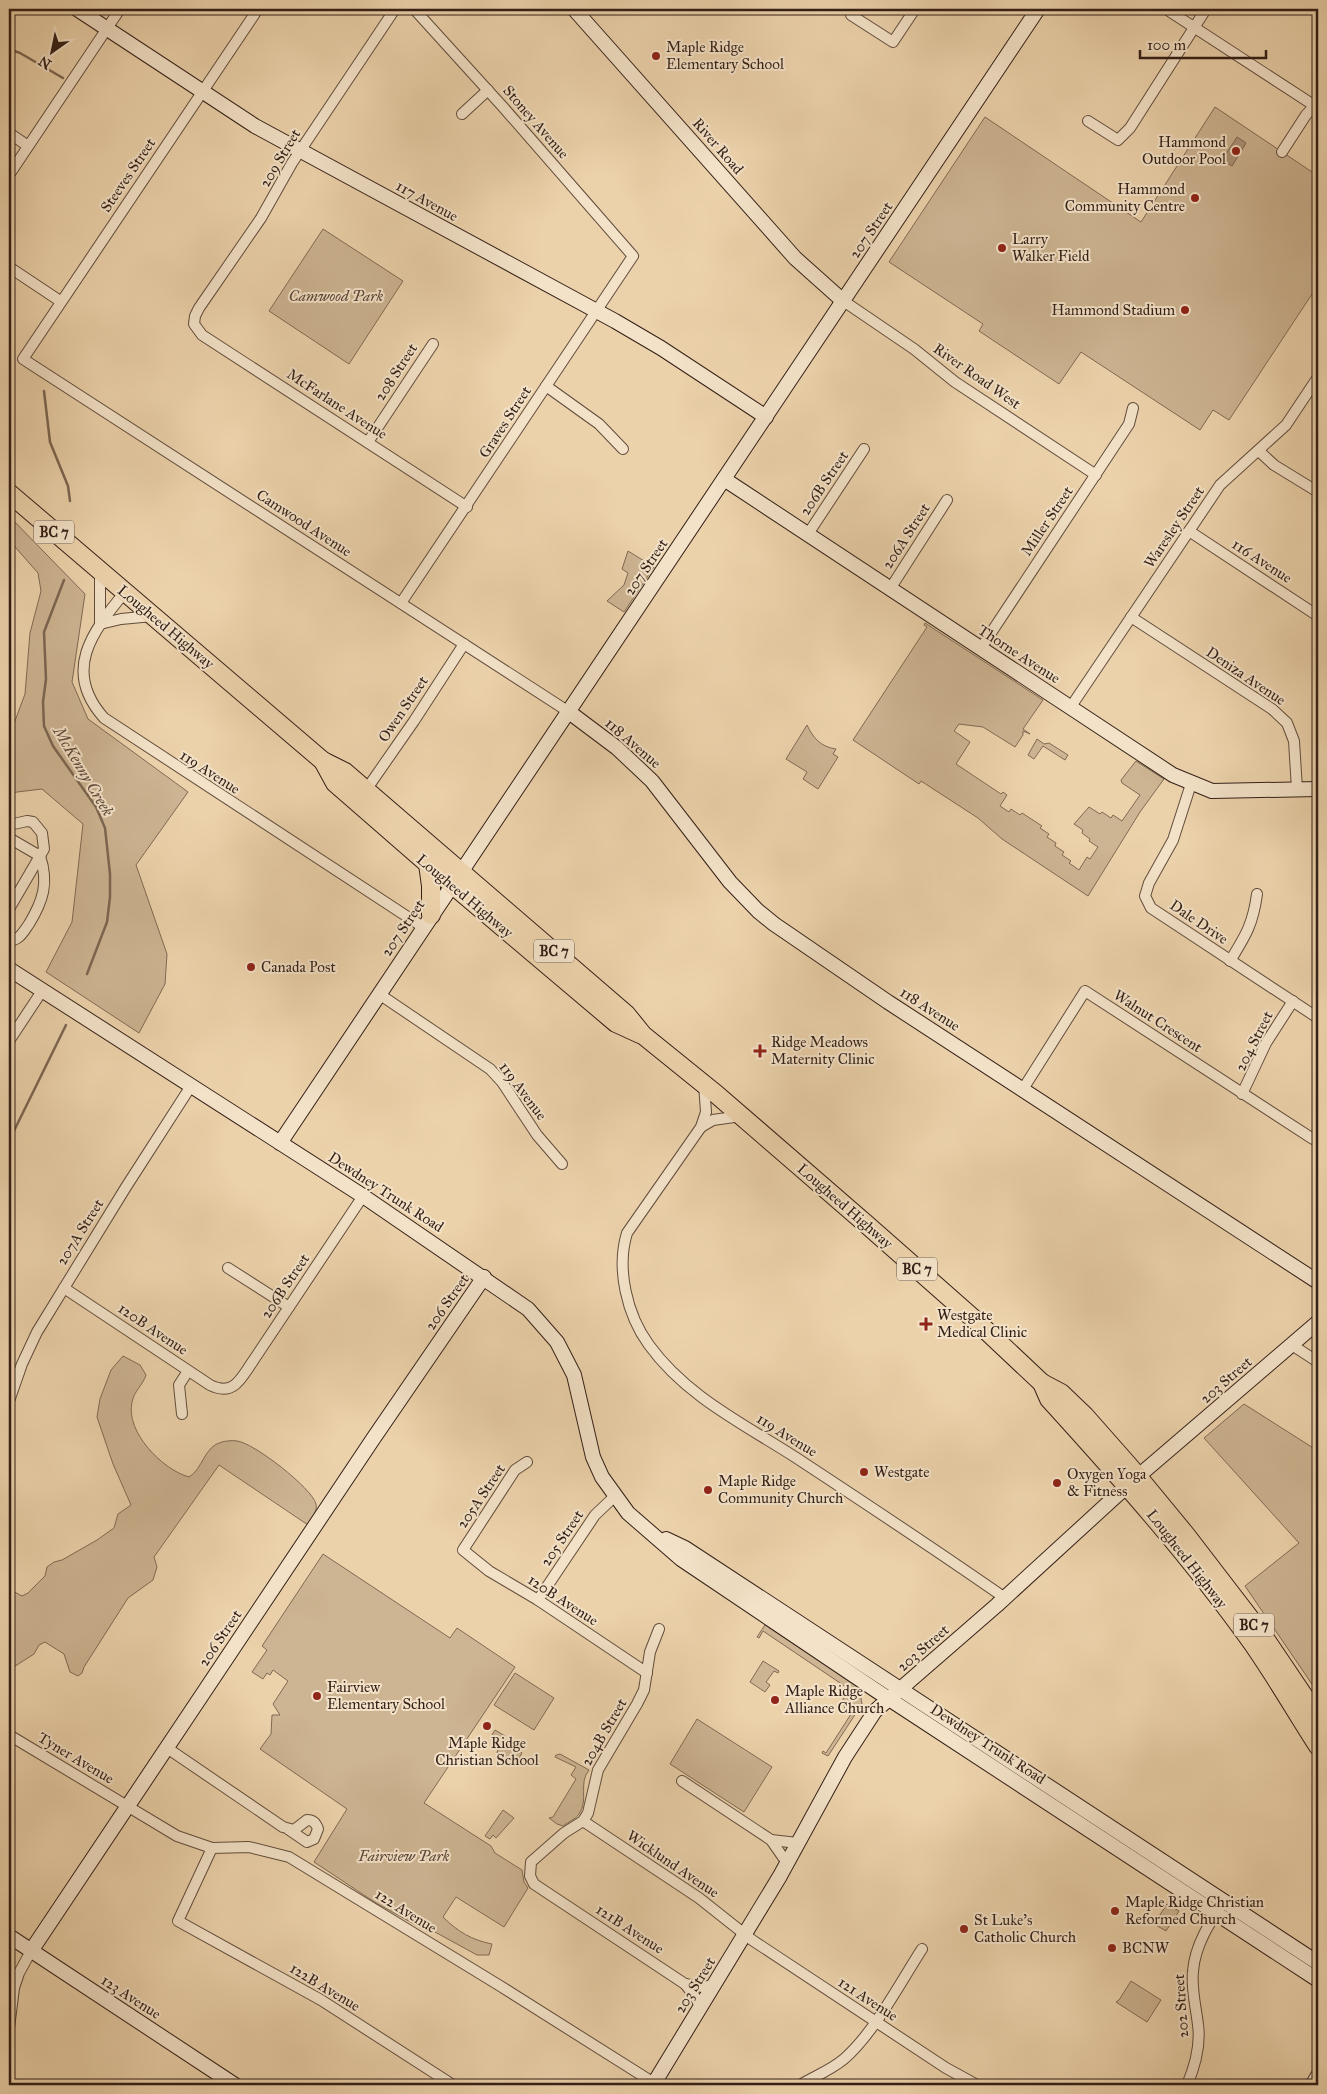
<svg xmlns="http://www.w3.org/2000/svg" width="1327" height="2094" viewBox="0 0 1327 2094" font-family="'IM FELL Great Primer',serif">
<rect width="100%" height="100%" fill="#ecd2ab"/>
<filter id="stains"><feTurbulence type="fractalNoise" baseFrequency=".004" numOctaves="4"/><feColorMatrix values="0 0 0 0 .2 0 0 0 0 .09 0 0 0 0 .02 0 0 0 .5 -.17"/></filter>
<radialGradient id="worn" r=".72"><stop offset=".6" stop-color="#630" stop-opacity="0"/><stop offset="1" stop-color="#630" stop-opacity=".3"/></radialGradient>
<g fill="#cdb492" stroke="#806a54">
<polygon points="1215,107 1318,176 1318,285 1229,420 1213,410 1200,430 1081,352 1059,384 979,331 983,324 889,262 985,117 1141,222"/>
<polygon points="323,229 403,281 349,364 269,311"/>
<polygon points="9,516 85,594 72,682 88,719 188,792 136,865 167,954 165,984 139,1033 46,972 72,922 83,824 42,789 9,793 9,737 25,694 30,633 41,591 38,573 9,540"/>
<polygon points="628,551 654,567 624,612 607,601 624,585 628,573 622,569"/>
<polygon points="925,623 1043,700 1023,729 1030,734 1023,731 1023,735 1015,747 983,727 959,724 954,731 970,742 956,764 1001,794 1003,792 1007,795 1000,806 1009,812 1011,809 1020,815 1022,813 1042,826 1040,828 1049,834 1047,837 1056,843 1055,846 1064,852 1062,855 1071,861 1069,863 1079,870 1087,857 1090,859 1098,847 1089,841 1090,839 1082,833 1083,830 1074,824 1089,807 1100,814 1102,812 1111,818 1113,815 1122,821 1140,795 1122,783 1121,780 1136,761 1164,779 1140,812 1088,896 1002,839 978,818 921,781 919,784 853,740 927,627 924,625"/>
<path d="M807,725c6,13 14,22 29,24l-3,5 5,3 -20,32 -15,-10 4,-7 -21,-13z"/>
<polygon points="1037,739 1044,744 1049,743 1068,755 1065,760 1043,746 1034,759 1028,755"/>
<path d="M123,1356l17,9 6,10c-3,10 -12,16 -14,27 -7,30 31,68 57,75 14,-8 15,-31 33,-35 4,-1 11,-2 15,-1 17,2 75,47 79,63 2,7 -5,15 -8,21l-89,-60 -65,92 3,10 -4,13 -25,18 -44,69 -2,6 -4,3 -8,-4 -6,-18 -19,-12 -6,3 -5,9 -25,16v-81l13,7 6,-3 17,-17 2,-9 7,-5 8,-2 35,-20 17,-12 4,-14 13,-9 -18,-41 -16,-47 3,-18 11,-29z"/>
<polygon points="1244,1404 1318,1451 1318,1693 1245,1586 1299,1543 1204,1438"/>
<path d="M323,1554l127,84 7,-10 58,39 -91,136 67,43 4,7 27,17 2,12 4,6 -24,39 -48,-30 -13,20c15,15 29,23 49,27l-3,11h-12l-42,-23 -3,2 -56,-31 -62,-41 33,-53 -87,-60 11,-15 1,-19h8l-7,-11 15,-23 -15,-11 -3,5 -3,-2 -4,6 -11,-7 15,-22 -5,-4z"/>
<polygon points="765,1625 859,1687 862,1704 828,1756 822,1753 823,1751 826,1753 851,1714 845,1710 843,1699 849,1689 763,1631 759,1638 757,1637"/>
<polygon points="763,1661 779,1671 778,1673 774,1671 766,1682 770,1685 765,1692 750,1682"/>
<polygon points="515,1673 554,1698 534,1730 494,1705"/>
<polygon points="697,1719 772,1767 744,1812 670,1764"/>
<polygon points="495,1730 505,1736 503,1739 522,1753 515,1765 497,1753 499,1744 490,1738"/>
<path d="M560,1754l29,16c-11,13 0,30 -10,44 -3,5 -11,8 -16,12l-6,-2 -8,-6 4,-1 23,-38 -5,-4 5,-8 -21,-10 1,-2z"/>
<polygon points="503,1810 514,1818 496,1838 493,1835 490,1839 485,1836"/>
<polygon points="1167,1904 1179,1911 1166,1931 1154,1924"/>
<polygon points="1131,1981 1161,2000 1147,2022 1116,2002 1119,2000"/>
</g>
<polygon fill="#ad9579" stroke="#7c6652" points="1237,137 1246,143 1232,166 1222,160"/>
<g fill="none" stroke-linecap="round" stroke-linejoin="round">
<g stroke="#7c6652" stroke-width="2.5">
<polyline points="9,49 20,53 63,78"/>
<polyline points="44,391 50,442 68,486 70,501"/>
<polyline points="64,580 44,632 46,679 43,702 44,726 53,746 96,807 105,828 110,874 110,897 107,922 87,974"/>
<polyline points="9,1141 66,1025"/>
</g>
<defs>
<g id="street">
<polyline points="258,9 23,359 569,712"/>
<polyline points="395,9 292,163 261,218 199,308 195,316 194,324 202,335 467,507"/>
<polyline points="1166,9 1318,108"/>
<polyline points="851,15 893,42 915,9"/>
<polyline points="462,114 488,90"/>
<polyline points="1088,121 1118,140 1130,128 1206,9"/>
<polyline points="9,133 28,146"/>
<polyline points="1282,152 1306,115 1318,102"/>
<polyline points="9,175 120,9"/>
<polyline points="9,267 60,301"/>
<polyline points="842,300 914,349 955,382 1096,475"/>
<polyline points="546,386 599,424 623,449"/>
<polyline points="368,442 433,344"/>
<polyline points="1259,451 1274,465 1318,492"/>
<polyline points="1189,531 1318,616"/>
<polyline points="808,534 864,449"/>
<polyline points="100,571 100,624"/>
<polyline points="890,589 947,500"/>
<path d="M125,592c-33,40 -63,79 -21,126l319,209"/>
<polyline points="401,603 633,256 503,107 414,9"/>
<polyline points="1131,617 1272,709 1287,723 1294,741 1297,789"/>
<polyline points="100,624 121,619 153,616"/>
<polyline points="981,648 1129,424 1133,408"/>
<polyline points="1070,708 1220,485 1286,425 1318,377"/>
<polyline points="1191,784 1173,840 1149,883 1145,896 1151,908 1318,1018"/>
<polyline points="366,790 414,721 464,644"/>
<polyline points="9,825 27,821 33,822 42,833 44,849 9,909"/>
<path d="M9,838l31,18c9,27 3,45 -11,68 -6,8 -9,16 -20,17"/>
<path d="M1230,961c16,-26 23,-37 27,-67"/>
<polyline points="379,994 490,1069 502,1082 537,1135 562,1164"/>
<polyline points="9,1041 42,991"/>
<path d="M704,1084l2,28 -5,15 -74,106c-11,36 0,82 22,112 37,51 93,78 146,112 70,46 141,93 210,141"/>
<polyline points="1023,1089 1085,991 1313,1139"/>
<polyline points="1242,1094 1266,1043 1293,1001"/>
<polyline points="701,1127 713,1120 741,1116"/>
<polyline points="228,1268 289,1307"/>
<path d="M64,1288l146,97c24,12 31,-7 43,-24l110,-165"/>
<polyline points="1292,1345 1318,1362"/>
<polyline points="9,1401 22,1364 37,1332 126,1187 191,1086"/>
<polyline points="182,1414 179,1385 188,1371"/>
<polyline points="527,1462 515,1470 463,1550 489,1571 538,1600 647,1673"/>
<polyline points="538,1600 595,1515 614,1497"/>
<polyline points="659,1629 650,1652 644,1690 637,1704 598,1770 588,1813 583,1821 564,1833 531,1862 530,1876 534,1884 685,1984 696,1998 700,2007"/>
<polyline points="9,1735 177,1836 212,1848 249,1847 289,1857 497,1984 654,2083"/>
<path d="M167,1748l116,79 11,3 13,-10c6,0 9,3 11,9l-4,10 -7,3 -19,-13"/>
<polyline points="682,1781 771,1840 787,1863"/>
<polyline points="583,1821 699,1898 752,1940 946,2068 977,2085"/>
<polyline points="771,1840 798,1843"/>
<polyline points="212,1848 178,1921 321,2000 453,2085"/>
<polyline points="685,1984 703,1987 714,1985"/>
<polyline points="9,2028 14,1988 19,1973 31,1951"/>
<path d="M800,2085c15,-9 31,-15 44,-26 30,-26 56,-76 78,-110"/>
<path d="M1187,2085c8,-19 14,-39 11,-60 -2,-18 -7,-36 -5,-54 2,-26 17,-49 31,-70"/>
<polyline points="1310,2085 1318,2072"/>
</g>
<g id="secondary">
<polyline points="77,9 255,126 615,321 661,348 766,417"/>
<polyline points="574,9 795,258 842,300"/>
<polyline points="724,479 1173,775 1212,791 1318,789"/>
<polyline points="569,712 617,748 652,781 730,882 758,911 774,924 888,1002 1318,1282"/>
<polyline points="9,969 363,1196 528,1309 557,1342 574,1375 593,1457 602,1477 628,1513 681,1559 877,1691 1318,1980"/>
<polyline points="280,1143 1038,9"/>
<polyline points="666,1539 685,1548 1318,1963"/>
<polyline points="9,1936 235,2085"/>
<polyline points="31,1951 373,1439 484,1277"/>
<polyline points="653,2085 780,1876 845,1757 875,1711 997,1605 1128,1485 1318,1322"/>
</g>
<g id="highway">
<polyline points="9,493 323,761 345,772 626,1014 643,1035 716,1094 865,1223 975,1320 1042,1383 1061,1393 1085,1416 1130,1467 1186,1535 1262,1634 1318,1717"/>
<polyline points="323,761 335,783 428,864 616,1023 640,1034"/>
<polyline points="428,864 431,886 431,915"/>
<path d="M1042,1383l7,16c71,78 142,158 204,245 23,33 43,68 65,102"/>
</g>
</defs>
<use href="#street" stroke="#614c3c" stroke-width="12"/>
<use href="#secondary" stroke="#331f17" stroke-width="16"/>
<use href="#highway" stroke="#331f17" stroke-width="20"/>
<use href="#street" stroke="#f3e2c8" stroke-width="10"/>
<use href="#secondary" stroke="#f3e2c8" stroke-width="14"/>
<use href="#highway" stroke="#ecd2ab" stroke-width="18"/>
</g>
<g fill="#8f2418" stroke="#f3e2c8" stroke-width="2">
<circle cx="656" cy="56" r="5"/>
<circle cx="1236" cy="151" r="5"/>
<circle cx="1195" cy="198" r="5"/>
<circle cx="1002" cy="248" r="5"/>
<circle cx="1185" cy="310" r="5"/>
<circle cx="251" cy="967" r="5"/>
<path d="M757.5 1043.5h5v5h5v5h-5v5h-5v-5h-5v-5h5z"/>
<path d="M923.5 1316.5h5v5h5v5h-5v5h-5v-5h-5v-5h5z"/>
<circle cx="864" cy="1472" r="5"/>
<circle cx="1057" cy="1483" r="5"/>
<circle cx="708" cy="1490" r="5"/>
<circle cx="317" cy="1696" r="5"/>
<circle cx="775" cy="1700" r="5"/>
<circle cx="487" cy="1726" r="5"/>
<circle cx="1115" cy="1911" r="5"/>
<circle cx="964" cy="1929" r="5"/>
<circle cx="1112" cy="1948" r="5"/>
</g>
<g text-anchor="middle" stroke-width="4" stroke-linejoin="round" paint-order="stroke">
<g fill="#f3e2c8" stroke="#6d5a4c" stroke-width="1">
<rect x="34" y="520.5" width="40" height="23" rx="4"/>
<rect x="534" y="939.5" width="40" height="23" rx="4"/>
<rect x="897" y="1257.5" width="40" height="23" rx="4"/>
<rect x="1234" y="1613.5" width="40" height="23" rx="4"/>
</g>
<g font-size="14" font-weight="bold" fill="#331f17">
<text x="54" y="537">BC 7</text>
<text x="554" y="956">BC 7</text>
<text x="917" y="1274">BC 7</text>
<text x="1254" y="1630">BC 7</text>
</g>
<g font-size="15" fill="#331f17" stroke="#f3e2c8" text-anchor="start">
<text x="666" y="52">Maple Ridge<tspan x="666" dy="17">Elementary School</tspan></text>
<text x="1226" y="147" text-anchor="end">Hammond<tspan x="1226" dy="17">Outdoor Pool</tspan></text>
<text x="1185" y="194" text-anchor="end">Hammond<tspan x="1185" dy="17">Community Centre</tspan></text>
<text x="1012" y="244">Larry<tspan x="1012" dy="17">Walker Field</tspan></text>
<text x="1175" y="315" text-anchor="end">Hammond Stadium</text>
<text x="261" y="972">Canada Post</text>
<text x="771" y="1047">Ridge Meadows<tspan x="771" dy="17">Maternity Clinic</tspan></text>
<text x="937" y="1320">Westgate<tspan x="937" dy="17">Medical Clinic</tspan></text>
<text x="874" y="1477">Westgate</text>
<text x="1067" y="1479">Oxygen Yoga<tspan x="1067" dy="17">&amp; Fitness</tspan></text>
<text x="718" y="1486">Maple Ridge<tspan x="718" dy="17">Community Church</tspan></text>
<text x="327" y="1692">Fairview<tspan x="327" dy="17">Elementary School</tspan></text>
<text x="785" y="1696">Maple Ridge<tspan x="785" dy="17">Alliance Church</tspan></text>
<text x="487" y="1748" text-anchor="middle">Maple Ridge<tspan x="487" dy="17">Christian School</tspan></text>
<text x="1125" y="1907">Maple Ridge Christian<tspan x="1125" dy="17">Reformed Church</tspan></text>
<text x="974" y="1925">St Luke's<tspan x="974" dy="17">Catholic Church</tspan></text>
<text x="1122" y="1953">BCNW</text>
</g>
<g font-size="15" fill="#331f17" stroke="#f3e2c8">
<text transform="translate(536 122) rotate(49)" y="5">Stoney Avenue</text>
<text transform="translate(718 146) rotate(49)" y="5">River Road</text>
<text transform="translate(280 158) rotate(-59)" y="5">209 Street</text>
<text transform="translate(128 175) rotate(-56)" y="5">Steeves Street</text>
<text transform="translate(427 201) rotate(29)" y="5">117 Avenue</text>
<text transform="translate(871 230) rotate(-56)" y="5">207 Street</text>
<text transform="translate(396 372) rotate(-57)" y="5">208 Street</text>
<text transform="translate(977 376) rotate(35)" y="5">River Road West</text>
<text transform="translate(337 404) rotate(33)" y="5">McFarlane Avenue</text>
<text transform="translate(505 422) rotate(-57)" y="5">Graves Street</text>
<text transform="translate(824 483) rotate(-56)" y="5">206B Street</text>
<text transform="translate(1047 521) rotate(-56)" y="5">Miller Street</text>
<text transform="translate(304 523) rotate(33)" y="5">Camwood Avenue</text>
<text transform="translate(1174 527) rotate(-56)" y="5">Waresley Street</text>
<text transform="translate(906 536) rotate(-57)" y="5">206A Street</text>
<text transform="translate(1262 561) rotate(33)" y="5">116 Avenue</text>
<text transform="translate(646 567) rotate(-56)" y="5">207 Street</text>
<text transform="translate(166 627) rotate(40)" y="5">Lougheed Highway</text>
<text transform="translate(1019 654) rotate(33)" y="5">Thorne Avenue</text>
<text transform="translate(1246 676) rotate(34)" y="5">Deniza Avenue</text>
<text transform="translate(403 709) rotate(-56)" y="5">Owen Street</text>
<text transform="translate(633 743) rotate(41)" y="5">118 Avenue</text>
<text transform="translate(210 772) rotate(33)" y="5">119 Avenue</text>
<text transform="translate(465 896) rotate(40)" y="5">Lougheed Highway</text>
<text transform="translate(1199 922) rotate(34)" y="5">Dale Drive</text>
<text transform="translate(403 928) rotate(-56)" y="5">207 Street</text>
<text transform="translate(930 1009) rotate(33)" y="5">118 Avenue</text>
<text transform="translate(1158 1021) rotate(33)" y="5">Walnut Crescent</text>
<text transform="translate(1254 1041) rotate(-63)" y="5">204 Street</text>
<text transform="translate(523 1091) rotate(53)" y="5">119 Avenue</text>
<text transform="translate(386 1192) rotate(33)" y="5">Dewdney Trunk Road</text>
<text transform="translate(845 1206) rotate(41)" y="5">Lougheed Highway</text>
<text transform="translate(80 1232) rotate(-58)" y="5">207A Street</text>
<text transform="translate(285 1286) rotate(-56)" y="5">206B Street</text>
<text transform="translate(447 1302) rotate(-55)" y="5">206 Street</text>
<text transform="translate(153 1329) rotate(34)" y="5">120B Avenue</text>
<text transform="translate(1226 1380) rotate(-41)" y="5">203 Street</text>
<text transform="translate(787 1435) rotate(32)" y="5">119 Avenue</text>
<text transform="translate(481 1496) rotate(-56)" y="5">205A Street</text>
<text transform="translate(562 1538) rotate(-56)" y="5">205 Street</text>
<text transform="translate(1187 1559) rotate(52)" y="5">Lougheed Highway</text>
<text transform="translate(563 1600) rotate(33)" y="5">120B Avenue</text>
<text transform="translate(220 1638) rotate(-56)" y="5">206 Street</text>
<text transform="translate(923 1648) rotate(-41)" y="5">203 Street</text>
<text transform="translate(604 1732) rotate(-60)" y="5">204B Street</text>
<text transform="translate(988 1744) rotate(33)" y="5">Dewdney Trunk Road</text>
<text transform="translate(76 1758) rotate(31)" y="5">Tyner Avenue</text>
<text transform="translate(673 1864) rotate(34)" y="5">Wicklund Avenue</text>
<text transform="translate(406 1911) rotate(32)" y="5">122 Avenue</text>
<text transform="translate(630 1929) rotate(33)" y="5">121B Avenue</text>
<text transform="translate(695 1985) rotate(-58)" y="5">203 Street</text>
<text transform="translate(325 1987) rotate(31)" y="5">122B Avenue</text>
<text transform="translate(131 1997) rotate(33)" y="5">123 Avenue</text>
<text transform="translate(868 1999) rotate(33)" y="5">121 Avenue</text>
<text transform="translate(1181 2006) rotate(-94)" y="5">202 Street</text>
</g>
<g font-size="15" font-style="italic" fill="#5a4436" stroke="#f3e2c8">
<text x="336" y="301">Camwood Park</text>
<text x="404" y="1861">Fairview Park</text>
</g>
<g font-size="16" font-style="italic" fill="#5e4839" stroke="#f3e2c8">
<text transform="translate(84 771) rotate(59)" y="6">McKenny Creek</text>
</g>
</g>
<rect width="1327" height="2094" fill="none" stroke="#ecd2ab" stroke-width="30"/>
<rect x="10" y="10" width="1307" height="2074" fill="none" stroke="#331f17" stroke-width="2.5"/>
<rect x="15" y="15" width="1297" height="2064" fill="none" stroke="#331f17"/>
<g transform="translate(52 52) rotate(213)" stroke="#f3e2c8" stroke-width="4" paint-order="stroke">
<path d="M0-4L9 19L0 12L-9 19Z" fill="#331f17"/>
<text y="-8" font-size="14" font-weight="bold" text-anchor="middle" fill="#331f17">N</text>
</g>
<path d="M1140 50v8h126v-8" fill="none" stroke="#331f17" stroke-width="2.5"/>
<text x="1147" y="50" font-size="15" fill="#331f17" stroke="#f3e2c8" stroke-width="4" paint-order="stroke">100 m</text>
<rect width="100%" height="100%" filter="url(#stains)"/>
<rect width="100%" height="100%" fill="url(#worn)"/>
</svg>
